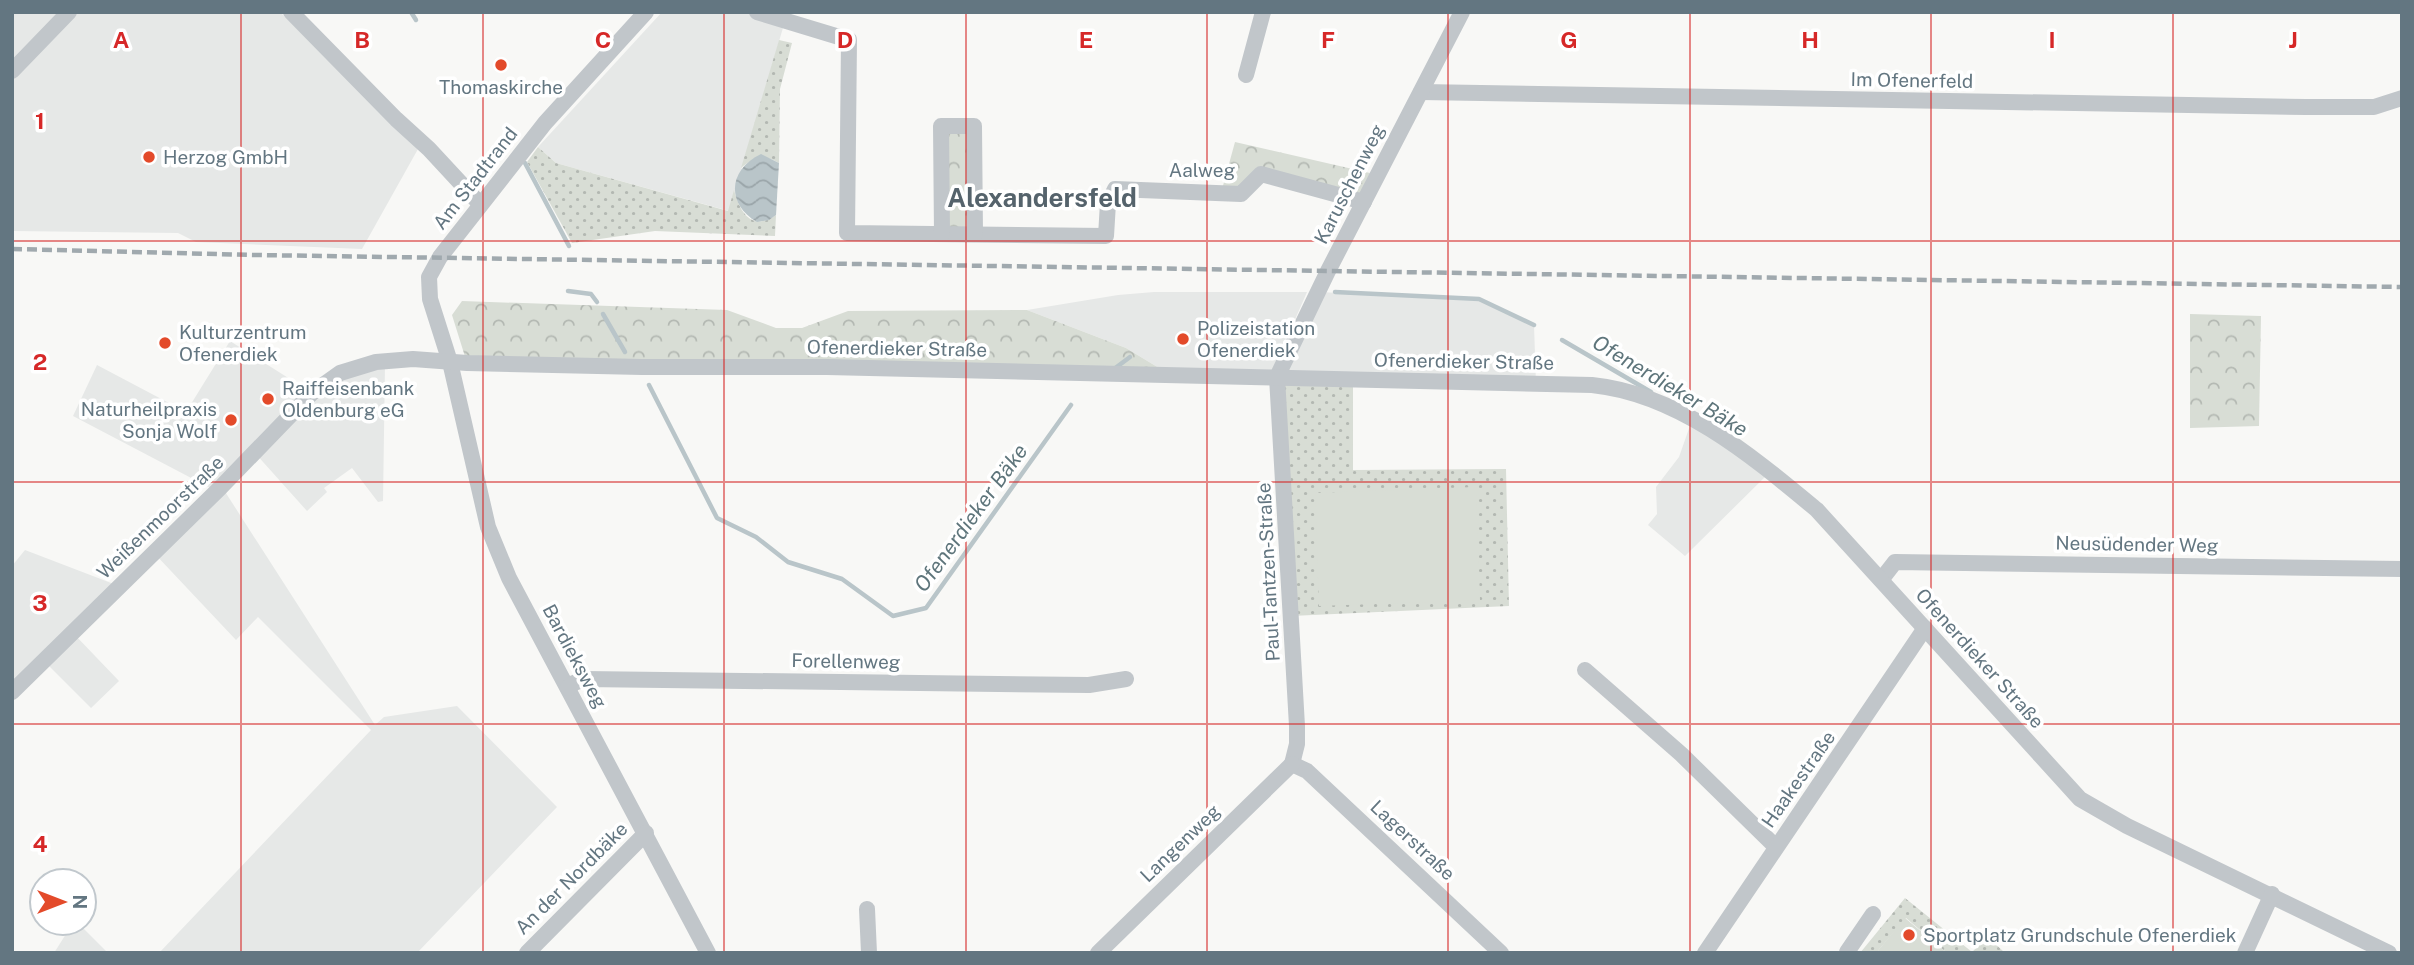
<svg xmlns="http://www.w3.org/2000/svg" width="2414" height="965" viewBox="0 0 2414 965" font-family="'Public Sans',sans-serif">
<defs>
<pattern id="grass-dots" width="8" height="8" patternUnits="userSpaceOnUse" patternTransform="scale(1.75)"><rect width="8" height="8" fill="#d8ddd5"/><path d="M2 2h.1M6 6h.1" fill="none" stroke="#b3b8b2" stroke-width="1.8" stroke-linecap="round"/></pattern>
<pattern id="forest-crowns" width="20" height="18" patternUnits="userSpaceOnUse" patternTransform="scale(1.75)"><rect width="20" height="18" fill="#d8ddd5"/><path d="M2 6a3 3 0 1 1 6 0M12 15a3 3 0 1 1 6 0" fill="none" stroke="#b3b8b2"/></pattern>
<pattern id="water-waves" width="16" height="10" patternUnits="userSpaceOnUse" patternTransform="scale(1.75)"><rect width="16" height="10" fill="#b9c5c9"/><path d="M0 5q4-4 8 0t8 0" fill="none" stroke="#9aa5a9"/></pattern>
</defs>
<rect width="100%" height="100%" fill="#f8f8f6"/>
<g fill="#e6e8e7">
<polygon points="12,12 280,12 418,149 362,249 196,242 178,233 12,231"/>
<polygon points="662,12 748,12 785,21 729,211 556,163 538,147"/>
<polygon points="1154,292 1307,292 1273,370 1159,368 1126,348 1027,310 1118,295"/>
<polygon points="1318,292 1479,299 1534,325 1536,384 1277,377"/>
<polygon points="230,341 312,393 341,375 385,365 383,501 378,502 352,468 324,488 327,492 307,511 255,453 222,487 375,725 384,717 457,706 557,807 417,953 159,953 371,730 258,617 236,640 154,553 216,491 73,416 97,365 186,412"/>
<polygon points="1692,420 1771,471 1685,556 1648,525 1657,514 1656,487 1679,457"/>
<polygon points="25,550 119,586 73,633 119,681 91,708 44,661 12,681 12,566"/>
<polygon points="73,923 78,923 108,953 54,953"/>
</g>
<g fill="url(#grass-dots)">
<path d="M779,40l13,3 -12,46 -1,74c-14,-9 -26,-6 -38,5z"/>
<path d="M538,147l18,16 172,48 6,-21c6,22 17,42 42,25l-1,21 -120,-5 -83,12 -45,-81z"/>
<polygon points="1277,377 1353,380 1353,470 1506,469 1509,606 1291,616"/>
<polygon points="1905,898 1972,952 1988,937 2005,953 1947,953 1906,918 1876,953 1860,953"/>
</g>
<g fill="url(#forest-crowns)">
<polygon points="941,126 974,126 975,234 942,234"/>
<polygon points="1235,142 1370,173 1360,194 1261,174 1241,194 1221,193"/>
<polygon points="462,301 727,310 776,328 802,328 848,311 1027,310 1126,348 1159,368 467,363 452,315"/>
<polygon points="2190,314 2261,316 2259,426 2190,428"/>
</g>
<g fill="#d8ddd5">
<polygon points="1476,487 1480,600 1319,606 1315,493"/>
<polygon points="1905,918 1947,953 1876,953"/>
</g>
<path fill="url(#water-waves)" d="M761,154l18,9 -3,52 -7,5 -12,2c-32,-19 -28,-53 4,-68z"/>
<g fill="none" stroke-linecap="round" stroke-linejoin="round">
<g stroke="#b9c5c9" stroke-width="4.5">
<polyline points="411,12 416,20"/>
<polyline points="525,163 569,246"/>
<polyline points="568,291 591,294 597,302"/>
<polyline points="1335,292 1479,299 1534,325"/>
<polyline points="603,314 625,352"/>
<polyline points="1562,340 1651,392"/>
<polyline points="1114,369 1130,357"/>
<polyline points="649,385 717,518 756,537 788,562 842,579 893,616 926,608 1071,405"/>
</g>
<g stroke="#c1c6ca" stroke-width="16">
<polyline points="291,12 396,119 429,149 480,204"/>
<polyline points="646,12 545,123 440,257 429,277 430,299 450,362 488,527 509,578 708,953"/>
<polyline points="757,12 849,40 847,233 1106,236 1108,203 1115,189 1241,194 1261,174 1364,202"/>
<polyline points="12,71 69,12"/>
<polyline points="1246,75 1263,12"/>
<polyline points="1421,92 2306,107 2374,107 2402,98"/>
<polyline points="942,234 941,126 974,126 975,234"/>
<polyline points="1277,377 1328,271 1462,12"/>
<polyline points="1277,377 1297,726 1297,744 1292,764"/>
<polyline points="1881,580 1895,562 2402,569"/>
<polyline points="1585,670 1681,754 1776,847"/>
<polyline points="568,688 574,683 584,679 1089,685 1126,679"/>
<path d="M12,692l209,-205 91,-94 28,-20 36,-11 37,-3 54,4 175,4h185l765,18c87,9 160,71 225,125l263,289 47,27 262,127"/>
<polyline points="1292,764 1307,771 1501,953"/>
<polyline points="867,909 869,953"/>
<polyline points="1847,952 1873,914"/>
<polyline points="527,953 646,833"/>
<polyline points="1098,953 1292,764"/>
<polyline points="1705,953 1925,628"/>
<polyline points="2245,953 2272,894"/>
</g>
<polyline stroke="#a0a9ae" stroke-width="4.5" stroke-dasharray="10 5" stroke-linecap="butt" points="12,249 256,255 2402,287"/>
</g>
<path fill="none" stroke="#d62828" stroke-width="2" stroke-opacity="0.55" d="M241,12v941M483,12v941M724,12v941M966,12v941M1207,12v941M1448,12v941M1690,12v941M1931,12v941M2173,12v941M12,241h2390M12,482h2390M12,724h2390"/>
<g fill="#e34a2a" stroke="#fff" stroke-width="2.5">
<circle cx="501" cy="65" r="7"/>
<circle cx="149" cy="157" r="7"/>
<circle cx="1183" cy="339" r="7"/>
<circle cx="165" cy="343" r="7"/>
<circle cx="268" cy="399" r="7"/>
<circle cx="231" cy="420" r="7"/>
<circle cx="1909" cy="935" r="7"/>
</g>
<g text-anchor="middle" stroke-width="7" stroke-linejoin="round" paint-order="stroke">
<g font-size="19" fill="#637681" stroke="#fff">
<text transform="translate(1912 80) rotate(1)" y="7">Im Ofenerfeld</text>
<text x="1202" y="177">Aalweg</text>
<text transform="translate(475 178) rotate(-52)" y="7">Am Stadtrand</text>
<text transform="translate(1349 184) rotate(-63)" y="7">Karuschenweg</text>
<text transform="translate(897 348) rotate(1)" y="7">Ofenerdieker Straße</text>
<text transform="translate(1464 361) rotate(1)" y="7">Ofenerdieker Straße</text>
<text transform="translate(160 517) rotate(-44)" y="7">Weißenmoorstraße</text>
<text transform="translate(2137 544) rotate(1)" y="7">Neusüdender Weg</text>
<text transform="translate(1268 572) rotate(-93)" y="7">Paul-Tantzen-Straße</text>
<text transform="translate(575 656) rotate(62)" y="7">Bardieksweg</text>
<text transform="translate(1980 658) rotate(48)" y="7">Ofenerdieker Straße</text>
<text transform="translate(846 661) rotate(1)" y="7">Forellenweg</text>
<text transform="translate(1798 779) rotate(-55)" y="7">Haakestraße</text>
<text transform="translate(1413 840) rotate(43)" y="7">Lagerstraße</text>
<text transform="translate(1180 843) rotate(-44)" y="7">Langenweg</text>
<text transform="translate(571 878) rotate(-45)" y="7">An der Nordbäke</text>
</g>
<g font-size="19" fill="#637681" stroke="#fff" text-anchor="start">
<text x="501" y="94" text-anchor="middle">Thomaskirche</text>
<text x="163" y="164">Herzog GmbH</text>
<text x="1197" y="335">Polizeistation<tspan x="1197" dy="22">Ofenerdiek</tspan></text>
<text x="179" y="339">Kulturzentrum<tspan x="179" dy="22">Ofenerdiek</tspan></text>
<text x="282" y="395">Raiffeisenbank<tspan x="282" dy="22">Oldenburg eG</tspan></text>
<text x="217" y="416" text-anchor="end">Naturheilpraxis<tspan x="217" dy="22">Sonja Wolf</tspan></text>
<text x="1923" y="942">Sportplatz Grundschule Ofenerdiek</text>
</g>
<g font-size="21" font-style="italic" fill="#5e757b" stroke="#fff">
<text transform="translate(1670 386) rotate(31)" y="7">Ofenerdieker Bäke</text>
<text transform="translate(971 518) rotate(-54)" y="7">Ofenerdieker Bäke</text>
</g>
<g font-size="26" font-weight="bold" fill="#55636c" stroke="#fff">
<text x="1042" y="207">Alexandersfeld</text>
</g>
</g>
<g font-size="23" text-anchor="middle" font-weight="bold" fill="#d62828" stroke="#fff" stroke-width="7" stroke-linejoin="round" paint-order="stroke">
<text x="121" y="48">A</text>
<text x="362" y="48">B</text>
<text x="603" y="48">C</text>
<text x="845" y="48">D</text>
<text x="1086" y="48">E</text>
<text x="1328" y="48">F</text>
<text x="1569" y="48">G</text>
<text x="1810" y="48">H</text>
<text x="2052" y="48">I</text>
<text x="2293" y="48">J</text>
<text x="40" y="129">1</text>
<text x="40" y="370">2</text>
<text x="40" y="611">3</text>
<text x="40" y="852">4</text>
</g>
<rect width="2414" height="965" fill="none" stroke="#637681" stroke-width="28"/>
<g transform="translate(63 902) rotate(90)"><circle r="33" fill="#ffffff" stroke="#c1c8cd" stroke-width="2"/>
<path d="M0-5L12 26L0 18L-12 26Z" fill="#e34a2a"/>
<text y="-10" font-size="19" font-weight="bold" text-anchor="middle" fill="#637681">N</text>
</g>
</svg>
